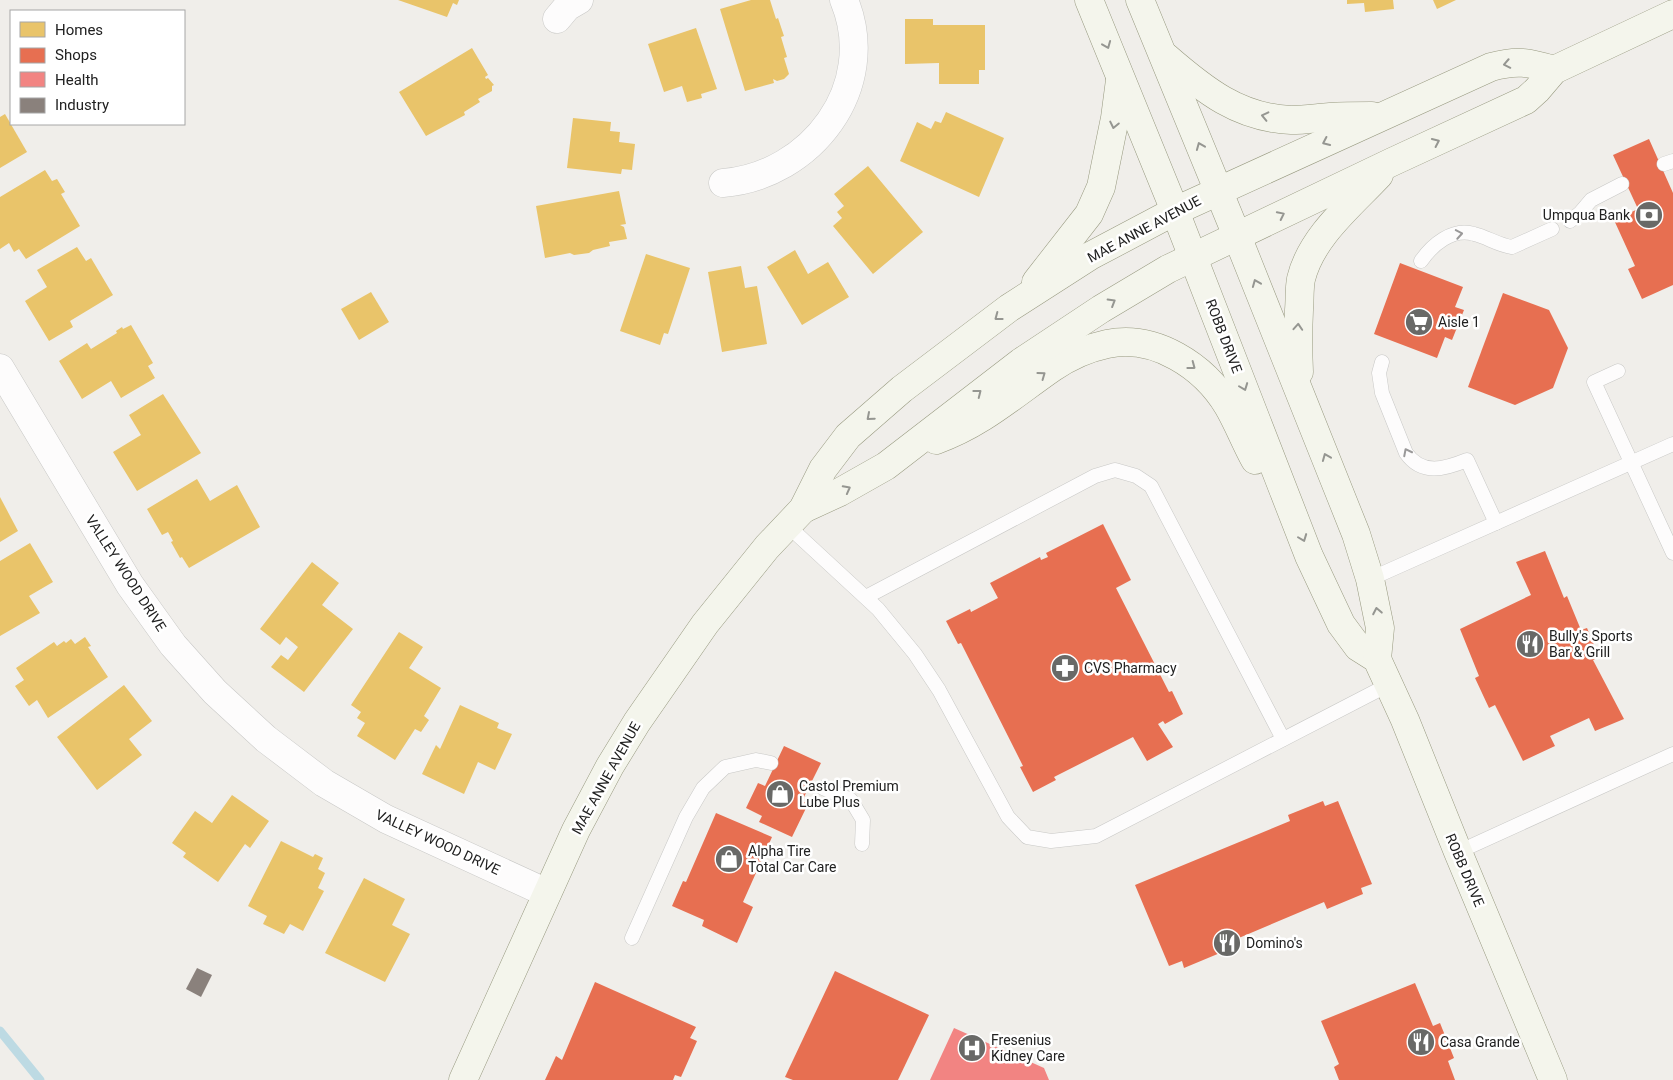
<svg xmlns="http://www.w3.org/2000/svg" width="1673" height="1080" viewBox="0 0 1673 1080" font-family="Roboto,sans-serif">
<rect width="100%" height="100%" fill="#f0eeea"/>
<g fill="#e9c46a">
<polygon points="398,0 459,0 457,5 453,3 447,17"/>
<polygon points="751,0 770,0 776,19 778,18 784,36 781,37 787,57 784,58 789,74 784,79 777,81 773,79 774,83 745,91 720,9"/>
<polygon points="1347,0 1393,0 1394,9 1365,12 1364,3 1347,4"/>
<polygon points="1433,0 1456,0 1437,9"/>
<polygon points="905,19 933,19 933,25 985,25 985,70 979,70 979,84 939,84 939,63 905,64"/>
<polygon points="696,28 717,89 701,94 702,98 687,102 682,86 664,92 648,44"/>
<polygon points="472,48 488,75 485,77 486,79 488,78 494,85 492,86 492,91 478,99 480,102 464,112 465,115 426,136 399,92"/>
<polygon points="946,112 1004,138 979,197 900,161 917,122 931,129 935,121 941,123"/>
<polygon points="5,114 27,152 0,168 0,117"/>
<polygon points="573,118 611,122 610,131 620,132 619,142 635,144 632,170 622,169 621,174 567,168"/>
<polygon points="868,166 923,232 873,274 833,226 842,218 837,212 844,206 834,194"/>
<polygon points="45,170 52,181 57,179 65,192 61,194 80,226 26,259 19,249 14,252 9,243 0,249 0,197"/>
<polygon points="619,191 626,224 620,225 624,227 627,239 609,242 610,246 593,250 589,253 574,255 570,253 545,258 536,206"/>
<polygon points="77,247 86,261 91,258 113,295 70,321 73,327 49,341 25,301 47,287 37,270"/>
<polygon points="795,250 808,274 828,262 849,297 802,325 767,267"/>
<polygon points="646,254 690,268 668,334 664,333 660,345 620,331"/>
<polygon points="741,266 745,288 757,286 767,344 722,352 708,272"/>
<polygon points="371,292 389,322 359,340 341,309"/>
<polygon points="131,325 153,363 148,366 155,378 121,398 111,381 82,399 59,361 87,343 91,349 117,333 116,331 122,327 123,329"/>
<polygon points="163,394 201,453 137,491 113,452 141,435 129,415"/>
<polygon points="197,479 210,501 237,485 260,527 189,568 182,557 180,558 171,542 173,541 168,532 162,535 147,509"/>
<polygon points="0,497 18,531 0,542"/>
<polygon points="30,543 53,582 29,596 40,613 0,636 0,561"/>
<polygon points="312,562 339,583 322,605 353,629 304,692 271,667 281,655 288,660 298,647 286,637 280,645 260,629"/>
<polygon points="399,632 423,647 409,668 441,688 424,716 429,720 421,732 415,729 395,760 357,736 365,723 357,718 361,712 351,705"/>
<polygon points="85,637 91,646 88,647 108,677 48,718 37,700 29,706 15,686 24,680 16,668 54,642 57,646 64,641 66,643 71,639 75,644"/>
<polygon points="124,685 152,721 129,739 142,755 97,790 57,737"/>
<polygon points="460,705 499,723 497,728 512,734 495,770 478,762 464,794 422,774 436,745 440,749"/>
<polygon points="232,795 269,821 250,848 245,844 218,882 183,857 186,853 172,843 195,811 212,823"/>
<polygon points="281,841 313,857 315,854 323,858 318,869 325,873 318,888 324,891 303,931 290,924 284,934 263,924 267,916 248,906"/>
<polygon points="364,878 405,899 392,925 410,934 385,982 325,953"/>
</g>
<g fill="#e76f51">
<polygon points="1649,139 1673,193 1673,285 1642,299 1628,269 1635,266 1614,220 1638,209 1613,155"/>
<polygon points="1400,263 1463,287 1455,307 1464,310 1452,340 1445,337 1437,358 1374,334"/>
<polygon points="1503,293 1549,310 1568,348 1553,388 1515,405 1468,387"/>
<polygon points="1103,524 1131,580 1116,588 1169,692 1172,691 1183,714 1165,724 1163,721 1158,724 1173,747 1147,761 1133,737 1054,777 1056,780 1033,792 1020,767 1023,766 961,643 958,644 946,621 970,609 971,612 998,598 990,583 1040,557 1041,560 1048,557 1046,553"/>
<polygon points="1545,551 1564,598 1567,596 1581,630 1587,628 1599,657 1593,660 1624,719 1595,731 1589,718 1550,736 1555,746 1523,761 1495,705 1489,708 1475,678 1479,676 1460,629 1531,595 1516,562"/>
<polygon points="784,746 821,763 802,801 808,804 792,837 759,822 762,816 746,808 758,783 765,786"/>
<polygon points="1323,801 1325,806 1338,801 1372,884 1361,888 1363,894 1327,909 1324,902 1227,943 1217,947 1220,953 1184,968 1182,961 1169,966 1135,885 1290,821 1288,815"/>
<polygon points="716,813 772,837 743,902 753,907 737,943 702,926 704,920 672,906 683,881 686,882"/>
<polygon points="835,971 929,1015 898,1080 793,1080 785,1077"/>
<polygon points="595,982 696,1027 690,1038 697,1041 681,1077 675,1075 673,1080 545,1080 556,1056 562,1060"/>
<polygon points="1415,983 1433,1026 1440,1023 1454,1058 1448,1061 1455,1080 1339,1080 1334,1067 1339,1064 1321,1021"/>
</g>
<polygon fill="#f28482" points="954,1028 1044,1068 1049,1080 930,1080"/>
<polygon fill="#8a817c" points="197,968 212,975 201,997 186,989"/>
<g fill="none" stroke-linecap="round" stroke-linejoin="round">
<polyline stroke="#bddae3" stroke-width="9" points="0,1031 40,1080"/>
<defs>
<g id="service">
<polyline points="1664,164 1673,161"/>
<polyline points="1570,221 1580,213 1591,200 1622,184"/>
<path d="M1421,261c11,-16 32,-34 53,-27 13,3 24,11 38,13l40,-18"/>
<path d="M1382,362l-3,11 3,20 24,60c16,23 39,16 61,7l29,63"/>
<polyline points="1618,371 1594,382 1673,553"/>
<polyline points="787,525 878,609 915,654 939,690 1008,817 1027,837 1051,841 1096,836 1388,685"/>
<polyline points="1370,579 1673,444"/>
<polyline points="866,597 1095,476 1115,470 1136,476 1151,486 1283,739"/>
<polyline points="823,788 851,800 863,820 862,844"/>
<polyline points="1458,852 1673,754"/>
<polyline points="632,938 686,817 703,788 725,767 756,760 771,763"/>
</g>
<g id="minor">
<polyline points="557,19 567,7 579,0"/>
<path d="M723,183c88,-7 157,-96 121,-183"/>
<polyline points="0,368 130,585 173,645 215,692 266,739 324,783 386,819 547,893"/>
</g>
<g id="secondary">
<polyline points="1089,0 1175,211 1309,556 1341,624 1358,647 1377,659 1405,720 1458,852 1553,1080"/>
<polyline points="1140,0 1237,236 1356,534 1370,579 1380,628 1377,659"/>
<path d="M1166,57c38,33 73,61 125,63 13,0 26,-2 39,-3 14,-1 28,-1 42,-1"/>
<polyline points="1036,282 1089,214 1101,187 1115,118 1120,80"/>
<path d="M1299,372c-1,-21 -1,-41 0,-62 1,-10 0,-21 2,-31 10,-42 50,-74 78,-104"/>
<path d="M936,440c45,-16 77,-45 116,-72 16,-11 36,-20 55,-24 48,-10 97,22 121,62 10,17 17,36 27,54"/>
<polyline points="803,509 840,492 886,466 1021,362 1101,309 1168,269 1392,162 1526,100 1537,90 1554,70 1673,14"/>
<path d="M463,1080l113,-250 34,-64 27,-44 68,-98 62,-77 36,-38 20,-40 25,-33 54,-47 107,-81 81,-52 85,-45 316,-144c26,-7 37,-5 63,3"/>
</g>
</defs>
<use href="#service" stroke="#c8c8c6" stroke-width="15"/>
<use href="#minor" stroke="#c8c8c6" stroke-width="29"/>
<use href="#secondary" stroke="#989a80" stroke-width="29"/>
<use href="#service" stroke="#fdfcfc" stroke-width="14"/>
<use href="#minor" stroke="#fdfcfc" stroke-width="28"/>
<use href="#secondary" stroke="#f4f5ec" stroke-width="28"/>
</g>
<defs><path id="oneway-chevron" d="M-2-3.5L2.5 0L-2 3.5" fill="none" stroke-width="1.6" stroke-linecap="round" stroke-linejoin="round" transform="scale(1.25)"/></defs>
<g stroke="#959691">
<use href="#oneway-chevron" transform="translate(1107 45) rotate(68)"/>
<use href="#oneway-chevron" transform="translate(1507 64) rotate(169)"/>
<use href="#oneway-chevron" transform="translate(1265 116) rotate(-167)"/>
<use href="#oneway-chevron" transform="translate(1114 125) rotate(102)"/>
<use href="#oneway-chevron" transform="translate(1326 142) rotate(155)"/>
<use href="#oneway-chevron" transform="translate(1436 142) rotate(-25)"/>
<use href="#oneway-chevron" transform="translate(1200 146) rotate(-112)"/>
<use href="#oneway-chevron" transform="translate(1281 215) rotate(-26)"/>
<use href="#oneway-chevron" transform="translate(1256 283) rotate(-112)"/>
<use href="#oneway-chevron" transform="translate(1112 302) rotate(-31)"/>
<use href="#oneway-chevron" transform="translate(998 317) rotate(143)"/>
<use href="#oneway-chevron" transform="translate(1298 327) rotate(-86)"/>
<use href="#oneway-chevron" transform="translate(1192 366) rotate(37)"/>
<use href="#oneway-chevron" transform="translate(1042 375) rotate(-36)"/>
<use href="#oneway-chevron" transform="translate(1244 387) rotate(69)"/>
<use href="#oneway-chevron" transform="translate(978 393) rotate(-38)"/>
<use href="#oneway-chevron" transform="translate(870 417) rotate(139)"/>
<use href="#oneway-chevron" transform="translate(1326 457) rotate(-112)"/>
<use href="#oneway-chevron" transform="translate(847 489) rotate(-28)"/>
<use href="#oneway-chevron" transform="translate(1303 538) rotate(69)"/>
<use href="#oneway-chevron" transform="translate(1377 611) rotate(-101)"/>
</g>
<g stroke="#9a9999">
<use href="#oneway-chevron" transform="translate(1459 234) rotate(-10)"/>
<use href="#oneway-chevron" transform="translate(1407 452) rotate(-117)"/>
</g>
<defs>
<symbol id="bank-disc" viewBox="-11 -11 22 22"><circle r="9.5" fill="#696967" stroke="#fff"/><path d="M-6-4H6V4H-6ZM0-2.3a2.3 2.3 0 1 0 0 4.6a2.3 2.3 0 1 0 0-4.6Z" fill="#fff"/></symbol>
<symbol id="supermarket-disc" viewBox="-11 -11 22 22"><circle r="9.5" fill="#696967" stroke="#fff"/><path d="M-6-5.5h2.5l.6 2H6L4.5 2H-2.5L-4.4-4H-6ZM-1.5 3.2a1.3 1.3 0 1 0 .1 0ZM3 3.2a1.3 1.3 0 1 0 .1 0Z" fill="#fff"/></symbol>
<symbol id="restaurant-disc" viewBox="-11 -11 22 22"><circle r="9.5" fill="#696967" stroke="#fff"/><path d="M-5-6h1v4h1v-4h1v4h1v-4h1v5L-1.5 .5V6h-2V.5L-5-1ZM5-6V6H3V1.5H1.5Q1.5-4 5-6Z" fill="#fff"/></symbol>
<symbol id="pharmacy-disc" viewBox="-11 -11 22 22"><circle r="9.5" fill="#696967" stroke="#fff"/><path d="M-2-6h4v4h4v4h-4v4h-4v-4h-4v-4h4Z" fill="#fff"/></symbol>
<symbol id="shop-disc" viewBox="-11 -11 22 22"><circle r="9.5" fill="#696967" stroke="#fff"/><path d="M-5-2.5h2.3a2.7 3.5 0 0 1 5.4 0H5L5.5 6h-11ZM-1.5-2.5h3a1.5 2.3 0 0 0-3 0Z" fill="#fff"/></symbol>
<symbol id="hospital-disc" viewBox="-11 -11 22 22"><circle r="9.5" fill="#696967" stroke="#fff"/><path d="M-5-5h3v3.5h4V-5h3V5h-3V1.5h-4V5h-3Z" fill="#fff"/></symbol>
</defs>
<g fill-rule="evenodd">
<use href="#bank-disc" x="1633" y="199" width="32" height="32"/>
<use href="#supermarket-disc" x="1403" y="306" width="32" height="32"/>
<use href="#restaurant-disc" x="1514" y="628" width="32" height="32"/>
<use href="#pharmacy-disc" x="1049" y="652" width="32" height="32"/>
<use href="#shop-disc" x="764" y="778" width="32" height="32"/>
<use href="#shop-disc" x="713" y="843" width="32" height="32"/>
<use href="#restaurant-disc" x="1211" y="927" width="32" height="32"/>
<use href="#restaurant-disc" x="1405" y="1026" width="32" height="32"/>
<use href="#hospital-disc" x="956" y="1032" width="32" height="32"/>
</g>
<g text-anchor="middle" stroke-width="5" stroke-linejoin="round" paint-order="stroke">
<g font-size="14" fill="#212121" stroke="#fff" text-anchor="start">
<text x="1630" y="220" text-anchor="end">Umpqua Bank</text>
<text x="1438" y="327">Aisle 1</text>
<text x="1549" y="641">Bully's Sports<tspan x="1549" dy="16">Bar &amp; Grill</tspan></text>
<text x="1084" y="673">CVS Pharmacy</text>
<text x="799" y="791">Castol Premium<tspan x="799" dy="16">Lube Plus</tspan></text>
<text x="748" y="856">Alpha Tire<tspan x="748" dy="16">Total Car Care</tspan></text>
<text x="1246" y="948">Domino's</text>
<text x="991" y="1045">Fresenius<tspan x="991" dy="16">Kidney Care</tspan></text>
<text x="1440" y="1047">Casa Grande</text>
</g>
<g font-size="14" fill="#212121" stroke="#fff">
<text transform="translate(1144 229) rotate(-28)" y="5">MAE ANNE AVENUE</text>
<text transform="translate(1224 336) rotate(69)" y="5">ROBB DRIVE</text>
<text transform="translate(126 573) rotate(57)" y="5">VALLEY WOOD DRIVE</text>
<text transform="translate(606 778) rotate(-61)" y="5">MAE ANNE AVENUE</text>
<text transform="translate(438 842) rotate(25)" y="5">VALLEY WOOD DRIVE</text>
<text transform="translate(1465 870) rotate(67)" y="5">ROBB DRIVE</text>
</g>
</g>
<rect x="10" y="10" width="175" height="115" fill="#ffffff" stroke="#a6a6a6"/>
<rect x="20" y="22" width="25" height="15" fill="#e9c46a" stroke="#a6a6a6"/>
<text x="55" y="35" font-size="15" fill="#212121">Homes</text>
<rect x="20" y="48" width="25" height="15" fill="#e76f51" stroke="#a6a6a6"/>
<text x="55" y="60" font-size="15" fill="#212121">Shops</text>
<rect x="20" y="72" width="25" height="15" fill="#f28482" stroke="#a6a6a6"/>
<text x="55" y="85" font-size="15" fill="#212121">Health</text>
<rect x="20" y="98" width="25" height="15" fill="#8a817c" stroke="#a6a6a6"/>
<text x="55" y="110" font-size="15" fill="#212121">Industry</text>
</svg>
